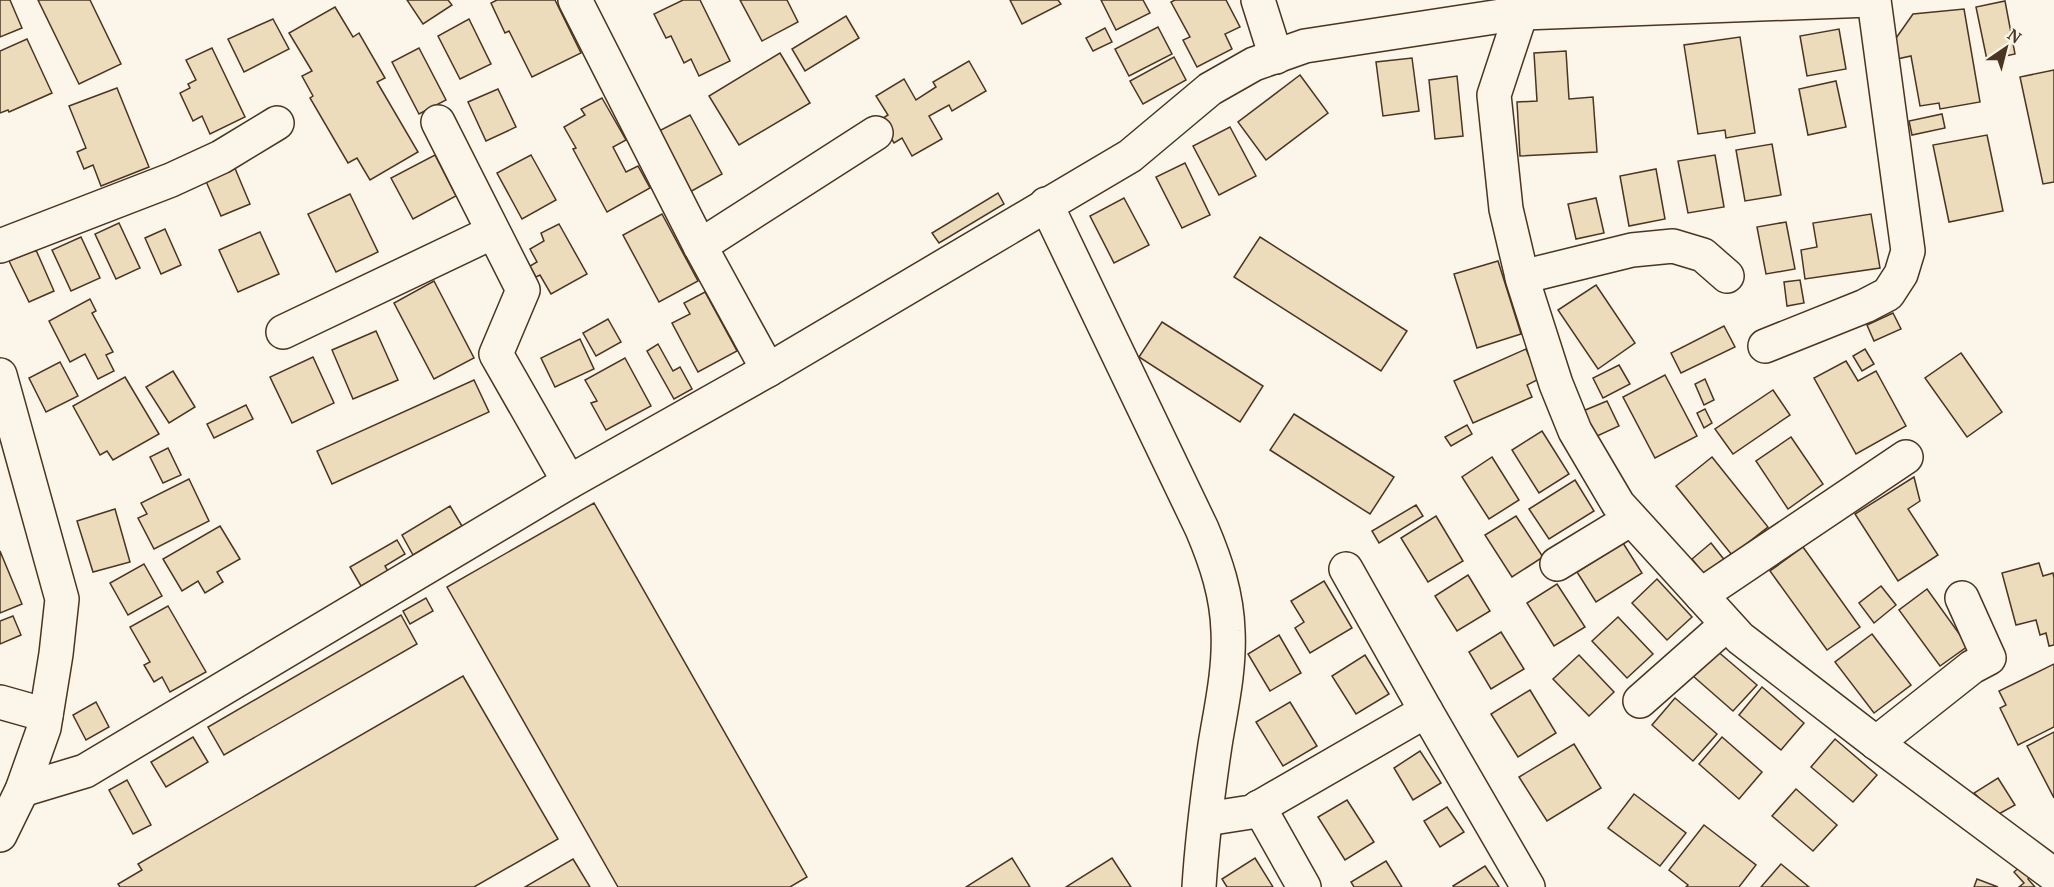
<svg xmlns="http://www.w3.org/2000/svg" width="2054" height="887" viewBox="0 0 2054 887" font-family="'PT Serif',serif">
<rect width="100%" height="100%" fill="#fbf6e9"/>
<g fill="#ecdcbc" stroke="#4a3520" stroke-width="1.5">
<polygon points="0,0 10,0 22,28 0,37"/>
<polygon points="38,0 90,0 121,64 79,84"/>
<polygon points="407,0 448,0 452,5 423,24"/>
<polygon points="497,0 555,0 581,53 532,77 509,31 505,33 491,3"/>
<polygon points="683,0 700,0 730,61 699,76 691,59 684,63 671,36 666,38 654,14"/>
<polygon points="740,0 787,0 798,22 762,41"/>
<polygon points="1010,0 1058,0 1061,4 1022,24"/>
<polygon points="1101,0 1143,0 1150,13 1116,30"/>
<polygon points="1175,0 1226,0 1240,27 1225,34 1232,49 1197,67 1183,40 1190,37 1171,2"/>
<polygon points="2005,1 2015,54 1987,60 1976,7"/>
<polygon points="335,7 353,37 359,33 385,78 377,82 418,152 370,180 357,158 348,163 310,98 313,96 302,76 312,71 289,33"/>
<polygon points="1964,9 1980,102 1940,109 1939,103 1920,106 1911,56 1897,59 1894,41 1913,14"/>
<polygon points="846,16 859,38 805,71 792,49"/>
<polygon points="273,19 289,49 244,72 228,39"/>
<polygon points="469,19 491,64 460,79 438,36"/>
<polygon points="1158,27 1172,54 1129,76 1115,49"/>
<polygon points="1105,28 1112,42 1093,51 1086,38"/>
<polygon points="1839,29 1846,69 1807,76 1800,36"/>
<polygon points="1740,37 1755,133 1726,138 1725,130 1698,134 1684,45"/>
<polygon points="27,39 52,93 9,112 8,110 0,113 0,51"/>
<polygon points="212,48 245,117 210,134 202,116 193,121 180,93 190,88 188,84 196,80 186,60"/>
<polygon points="419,48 446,100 419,114 392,62"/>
<polygon points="1566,51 1569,99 1593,97 1597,152 1520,156 1517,102 1537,101 1534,53"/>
<polygon points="780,53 810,103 739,145 709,96"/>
<polygon points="1174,57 1186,80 1143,104 1130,81"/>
<polygon points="1412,58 1419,111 1383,116 1376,62"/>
<polygon points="969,61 986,91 952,111 949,105 929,116 942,139 912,156 902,138 894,143 880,120 888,115 876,96 904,79 916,100 936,87 933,82"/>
<polygon points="2054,70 2054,182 2043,184 2020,77"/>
<polygon points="1300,75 1328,113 1266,160 1238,122"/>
<polygon points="1457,76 1463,136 1435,139 1429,80"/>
<polygon points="1836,81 1846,127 1808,135 1799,89"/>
<polygon points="117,88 149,167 101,186 93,165 84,169 77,152 86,148 69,106"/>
<polygon points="498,89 516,127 486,141 468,102"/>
<polygon points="602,98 626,140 613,147 626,172 638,166 650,188 607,212 573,149 576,148 564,127 585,115 581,109"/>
<polygon points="1942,114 1945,128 1912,135 1909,121"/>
<polygon points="690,115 722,174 690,192 657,132"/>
<polygon points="1230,127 1256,176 1219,195 1193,146"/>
<polygon points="1987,135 2003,211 1949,222 1933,145"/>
<polygon points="1772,144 1781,195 1745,201 1736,150"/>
<polygon points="435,155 456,196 413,219 391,178"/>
<polygon points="531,155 556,200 522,219 497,173"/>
<polygon points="1715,155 1724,207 1688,213 1678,161"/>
<polygon points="1185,163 1210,215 1182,228 1156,177"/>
<polygon points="234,166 250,204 221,216 205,179"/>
<polygon points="1656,169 1665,219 1629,226 1620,176"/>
<polygon points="998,193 1004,204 939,243 932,233"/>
<polygon points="350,194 378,252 336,272 308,214"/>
<polygon points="1124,198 1149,245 1114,263 1090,216"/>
<polygon points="1596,198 1604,233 1576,239 1568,204"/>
<polygon points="662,214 698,281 659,302 623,235"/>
<polygon points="1871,214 1880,268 1805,279 1801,250 1817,247 1813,223"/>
<polygon points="1786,222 1795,269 1766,274 1757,227"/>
<polygon points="119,223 140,268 116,279 95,234"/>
<polygon points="559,224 587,274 551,294 540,275 536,277 530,266 537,262 530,249 544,241 541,233"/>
<polygon points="165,229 181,265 161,274 145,238"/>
<polygon points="260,232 279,274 238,292 219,250"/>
<polygon points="81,237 100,278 71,291 52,250"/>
<polygon points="1260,237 1407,331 1381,371 1234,277"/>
<polygon points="36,250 54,291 29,302 9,261"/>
<polygon points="1498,261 1521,334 1477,348 1454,274"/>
<polygon points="1800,280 1804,303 1787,306 1784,282"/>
<polygon points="434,281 474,358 434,379 394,303"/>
<polygon points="1596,285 1635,343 1598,369 1558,310"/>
<polygon points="705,292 737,351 698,372 672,323 690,314 684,303"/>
<polygon points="90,299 96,311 92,313 113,352 106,355 114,371 98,379 85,354 70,362 49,321"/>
<polygon points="1893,313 1901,329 1874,341 1867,325"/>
<polygon points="608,319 621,342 596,356 583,333"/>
<polygon points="1162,322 1263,386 1240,422 1139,357"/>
<polygon points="1724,326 1735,347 1681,373 1671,353"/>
<polygon points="376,331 398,380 353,399 332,350"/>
<polygon points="580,339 594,369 555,387 541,358"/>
<polygon points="658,344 673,371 680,367 692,389 674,399 647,351"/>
<polygon points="1526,349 1539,379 1527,385 1532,397 1473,423 1454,381"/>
<polygon points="1865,349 1874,364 1862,371 1853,356"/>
<polygon points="1961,353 2002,412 1967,437 1925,378"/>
<polygon points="313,357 334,403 292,423 270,377"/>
<polygon points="625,358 651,406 606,430 591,403 597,401 585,380"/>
<polygon points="1846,361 1858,381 1876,371 1906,426 1856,454 1814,378"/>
<polygon points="60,362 78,396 46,412 29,378"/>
<polygon points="1619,365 1630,384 1603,398 1593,378"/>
<polygon points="173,371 195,407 169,423 146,387"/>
<polygon points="1665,375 1697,436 1655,458 1623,397"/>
<polygon points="125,377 159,434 113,460 107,451 100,455 73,406"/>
<polygon points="1705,379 1714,400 1704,405 1695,384"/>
<polygon points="474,380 489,412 332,484 317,451"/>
<polygon points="1773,390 1790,415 1733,454 1715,429"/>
<polygon points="1607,401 1619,426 1595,437 1583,411"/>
<polygon points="246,405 253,419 214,438 207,424"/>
<polygon points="1705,409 1712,423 1704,428 1697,413"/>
<polygon points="1294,414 1394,477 1370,514 1270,450"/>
<polygon points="1467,425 1472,434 1451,446 1445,437"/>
<polygon points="1542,431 1569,474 1539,493 1512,450"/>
<polygon points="1791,437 1823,484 1788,509 1756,461"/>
<polygon points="168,448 181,475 163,483 150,457"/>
<polygon points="1492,457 1519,500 1489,519 1462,477"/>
<polygon points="1712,457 1768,527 1732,555 1676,486"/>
<polygon points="1914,477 1920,501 1908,509 1938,555 1898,581 1855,514"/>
<polygon points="189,479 209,521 154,549 138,518 147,514 141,503"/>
<polygon points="1575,480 1594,511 1549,539 1529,509"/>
<polygon points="594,503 807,877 790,887 618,887 447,587"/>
<polygon points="1416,505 1423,516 1379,543 1372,531"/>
<polygon points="450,506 462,526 413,555 402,535"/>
<polygon points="115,509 130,562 93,572 77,521"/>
<polygon points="1436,516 1463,561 1428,582 1401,538"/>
<polygon points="1516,516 1543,557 1512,577 1485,535"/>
<polygon points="220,526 240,559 217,572 223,582 205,593 198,581 182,591 163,559"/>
<polygon points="397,540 405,554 385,566 388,571 361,586 350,567"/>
<polygon points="1623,543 1642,573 1596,602 1577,572"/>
<polygon points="1711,543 1726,562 1707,578 1692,559"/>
<polygon points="1803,547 1860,627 1827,650 1770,571"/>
<polygon points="0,551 22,604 0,613"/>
<polygon points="2039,563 2043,576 2053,573 2054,578 2054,645 2049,646 2046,633 2040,635 2036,620 2016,625 2002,573"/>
<polygon points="144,564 162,596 128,615 110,583"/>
<polygon points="1468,575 1490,611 1457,631 1435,596"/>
<polygon points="1657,579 1692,617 1667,640 1632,603"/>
<polygon points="1324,581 1352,628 1310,653 1295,628 1304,622 1291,601"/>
<polygon points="1557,584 1585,627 1554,646 1527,603"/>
<polygon points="1881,586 1896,605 1874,623 1859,603"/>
<polygon points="1927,589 1968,646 1940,666 1899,610"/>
<polygon points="426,598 433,611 410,624 403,611"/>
<polygon points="168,606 206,672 170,692 162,677 154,682 144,665 150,662 130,627"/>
<polygon points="401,615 417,644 224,755 208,727"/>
<polygon points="13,616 21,635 0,644 0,621"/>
<polygon points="1618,617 1653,654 1627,678 1592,641"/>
<polygon points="1501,632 1524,669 1491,689 1469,652"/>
<polygon points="1872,634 1911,685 1874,713 1835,662"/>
<polygon points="1279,635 1301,673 1270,691 1248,654"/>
<polygon points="1716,650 1757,685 1733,711 1693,676"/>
<polygon points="1365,655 1389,694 1356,714 1332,676"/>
<polygon points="1579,655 1614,692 1589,716 1553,679"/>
<polygon points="2054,664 2054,727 2018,745 2000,708 2006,705 1999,691"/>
<polygon points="463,676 558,839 474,887 120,887 118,884 142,870 138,864"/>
<polygon points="1762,687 1804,723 1781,750 1739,715"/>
<polygon points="1530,690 1556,733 1518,757 1491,714"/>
<polygon points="1675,698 1717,734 1693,761 1652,725"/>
<polygon points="96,702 109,727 86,740 73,715"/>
<polygon points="1290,702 1317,746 1283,766 1256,722"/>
<polygon points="2054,732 2054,798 2027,746"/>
<polygon points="193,737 208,762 166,787 151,762"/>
<polygon points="1722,737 1762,772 1739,799 1699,764"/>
<polygon points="1835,739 1877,775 1853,802 1811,767"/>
<polygon points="1574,744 1601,788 1547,821 1519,777"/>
<polygon points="1420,751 1441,783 1413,800 1394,768"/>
<polygon points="1998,778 2015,805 1997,815 1974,793"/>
<polygon points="127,780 151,825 133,834 109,790"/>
<polygon points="1796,789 1837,825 1813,851 1772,816"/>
<polygon points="1634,794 1686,833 1660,866 1608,828"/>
<polygon points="1347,800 1374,842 1345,860 1318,817"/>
<polygon points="1447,807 1464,832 1440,847 1424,821"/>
<polygon points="1704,825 1756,865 1739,887 1686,887 1688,885 1669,870"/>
<polygon points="1012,858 1030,887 966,887"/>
<polygon points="1112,858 1131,887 1066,887"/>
<polygon points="1255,858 1273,887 1227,887 1222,879"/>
<polygon points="573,859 590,887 525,887"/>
<polygon points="1386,861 1402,887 1354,887 1351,882"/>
<polygon points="1781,864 1809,887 1761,887"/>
<polygon points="2022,865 2031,876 2028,879 2035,887 2019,887 2024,883 2014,872"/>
<polygon points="1485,866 1499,887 1454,887 1453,886"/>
<polygon points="1977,879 1998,887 1974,887"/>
</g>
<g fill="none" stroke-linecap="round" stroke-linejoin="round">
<defs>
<g id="street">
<polyline points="575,0 700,246 768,370"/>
<polyline points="1258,0 1276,57"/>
<polyline points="1521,13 1494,95 1506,209 1523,281 1556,384 1575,431 1618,504 1740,638 1871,739 2054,875"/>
<polyline points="438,122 523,290 496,354 569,482"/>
<path d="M1046,204l156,325c14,33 25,66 26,102 2,38 -7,77 -13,114 -7,47 -13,95 -16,142"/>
<polyline points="0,246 171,180 221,157 277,123"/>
<polyline points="700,246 876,133"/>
<polyline points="1522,277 1632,250 1673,246 1703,255 1727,276"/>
<polyline points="283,332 493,232"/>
<polyline points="1765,346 1865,306 1888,294 1901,274 1908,251 1874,0"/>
<polyline points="0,375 62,599 56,654 44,728 22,790 0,835"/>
<polyline points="1557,564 1631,519"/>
<polyline points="1346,569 1426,711 1528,887"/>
<polyline points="1701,595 1906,457"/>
<polyline points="1640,701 1726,625"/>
<polyline points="0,702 46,715"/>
<polyline points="1876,743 1972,667 1989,658 1962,598"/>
<polyline points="22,790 85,771 569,482 768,370 1130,156 1210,89 1254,64 1305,46 1521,13 1870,0"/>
<polyline points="1259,807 1304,887"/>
<polyline points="1206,819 1251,812 1426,711"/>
</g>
</defs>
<use href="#street" stroke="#4a3520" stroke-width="36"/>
<use href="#street" stroke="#fbf6e9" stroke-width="33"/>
</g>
<g transform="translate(2006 48) rotate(35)" stroke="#fbf6e9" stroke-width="4.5" paint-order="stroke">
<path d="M0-4.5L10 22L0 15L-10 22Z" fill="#4a3520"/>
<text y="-9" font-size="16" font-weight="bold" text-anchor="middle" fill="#4a3520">N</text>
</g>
</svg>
